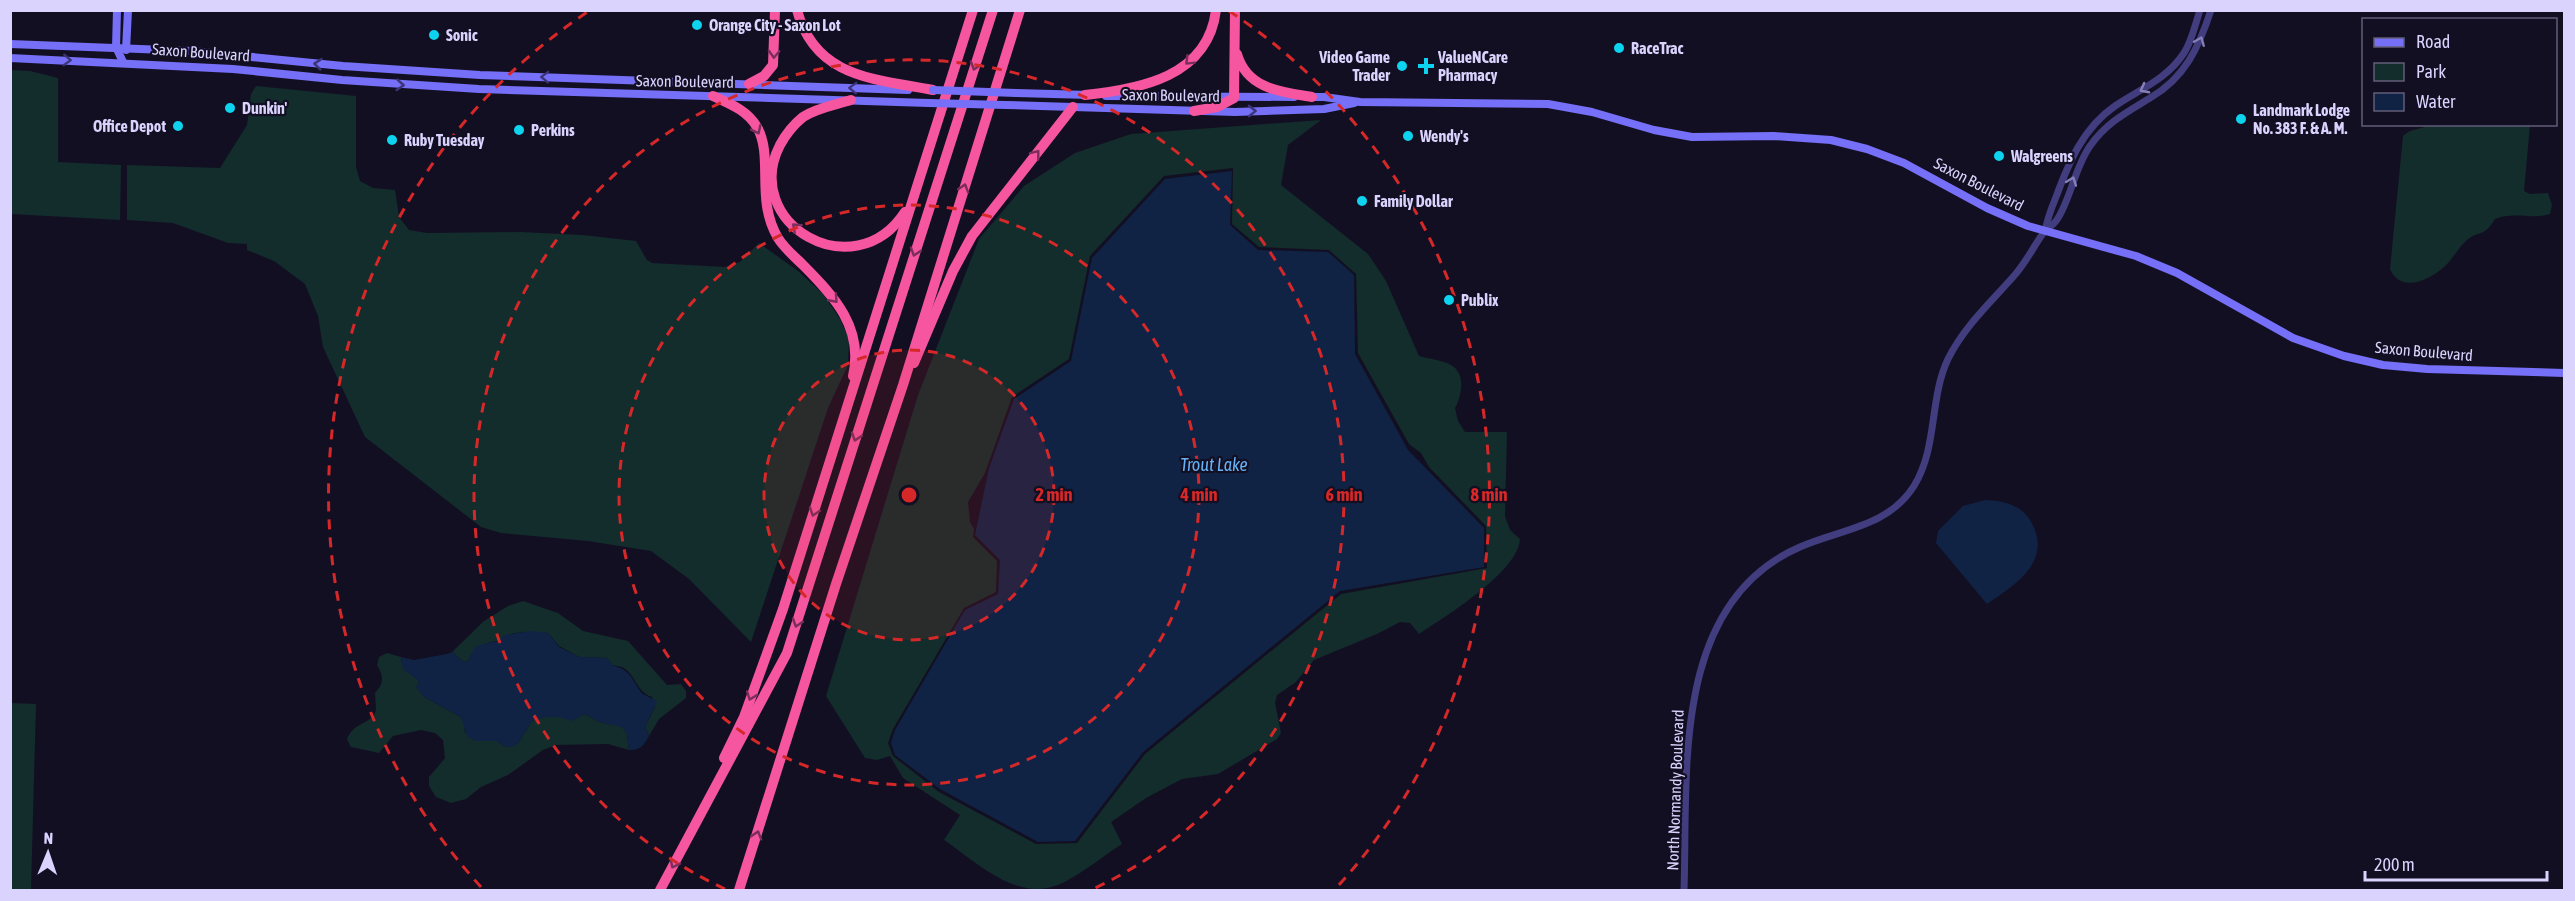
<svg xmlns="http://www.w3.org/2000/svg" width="2575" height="901" viewBox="0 0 2575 901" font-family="'Asap Condensed',sans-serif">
<rect width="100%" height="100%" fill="#130f23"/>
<g fill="#132c2c" fill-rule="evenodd">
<polygon points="11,70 30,71 58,78 58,162 121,165 120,220 11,214"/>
<polygon points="256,86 356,96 356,167 360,181 373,188 395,190 399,217 409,230 427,233 520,232 583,235 636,241 647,260 652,263 725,267 740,262 759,243 798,271 823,294 840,319 849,339 848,365 828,408 751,642 689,579 651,551 588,541 501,533 481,527 365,437 323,347 318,316 305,284 274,261 247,250 247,244 228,243 173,223 127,220 127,165 220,168 247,125 251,94"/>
<path d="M1321,120l-33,25 -7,40 87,69 18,27 33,75c10,3 23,4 32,9 15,8 11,31 4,43l3,13 7,11h42l-2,84 5,14 10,9c-2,33 -74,77 -101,95l-9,-11 -10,-1 -23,12 -63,26 -18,22 -19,13 -2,8 6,30 -4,6 -59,35 -36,5 -36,19 -35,24 11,22c-19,12 -48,36 -67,42 -41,14 -80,-25 -111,-46l16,-25 -57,-37 -13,-22 -13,4 -12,-2 -39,-62 92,-301 61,-156 45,-53 51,-33 56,-19zM1233,168l-1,56 27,23 70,3 27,24 2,79 51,91 12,9 8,14 57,59 1,42 -146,26 -196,160 -68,89 -41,1 -97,-52 -46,-36 -5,-13 5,-14 71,-121 32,-16 1,-31 -24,-24 1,-8 -4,-7 -2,-20 17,-29 27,-76 57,-38 21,-103 74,-80z"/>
<path d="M2429,125h101l-6,66 6,3 18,-1 4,12 -2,9c-18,6 -36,-3 -55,5 -12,20 -16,10 -29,22 -8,7 -13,18 -21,25 -15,14 -44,28 -55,3l13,-133c8,-8 17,-6 26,-11z"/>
<path d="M523,601l35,12 25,18 45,10 39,44 14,-1 5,7v7l-27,21 -10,17 -4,-9 10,-20 -3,-10c-16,-5 -16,-23 -30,-30 -3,-1 -7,-1 -10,-2l-5,-7 -28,-1 -20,-11 -11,-13c-18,-1 -36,-4 -50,8 -13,1 -25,7 -30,20l-4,1 -12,-10 32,-31 24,-15z"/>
<path d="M387,653l14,4c1,14 8,15 17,23l1,5 -3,1 8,11 37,20 3,5 1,10 32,9 9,6 12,-4 14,-22 11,-4 42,-3 14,8 23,4 5,8 2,16 -21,-6 -52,1 -13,5 -35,25 -27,12 -15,12 -15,4 -15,-6 -7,-11v-9l16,-19 -2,-18 -8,-7 -14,-3 -28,6 -14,17 -28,-6 -4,-8c7,-17 23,-15 28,-26 2,-5 0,-14 0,-20 9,-10 9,-16 2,-28l2,-8z"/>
<polygon points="11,703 36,704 31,890 11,890"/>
</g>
<g fill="#102345">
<polygon points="1232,171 1230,225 1258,250 1328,252 1354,275 1355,354 1408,450 1484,528 1484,567 1340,591 1143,752 1075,841 1038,842 940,789 895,755 891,743 895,730 965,610 998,594 1000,560 975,535 989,468 1014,399 1071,361 1092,258 1165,179"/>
<path d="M1985,500c18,1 35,4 45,20 24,40 -13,64 -43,84l-51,-61 2,-12 25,-25z"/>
<path d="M530,631l18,2 11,14 20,10 28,1 5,7c19,6 18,11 28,26 3,5 12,6 17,11l-12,25 4,9c-5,9 -9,15 -20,14l-2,-16 -5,-7 -23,-5 -14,-8 -13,7c-14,-6 -26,-5 -40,0l-14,22 -5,4h-7l-9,-6h-22l-8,-5 -6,-19 -37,-20 -9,-11 4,-1 -1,-5 -15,-11 -2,-12 13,3 33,-6 5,-2 12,10 4,-1 6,-12 5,-4 19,-4 7,-6z"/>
</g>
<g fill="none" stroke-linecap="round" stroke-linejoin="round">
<g stroke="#413d7f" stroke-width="7">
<path d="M2045,232c2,-13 6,-23 11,-35 13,-35 27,-69 59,-91 25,-17 51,-26 69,-53 8,-12 11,-28 16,-43"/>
<path d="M1684,890c4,-115 -14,-287 116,-343 41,-18 88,-20 114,-61 24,-39 15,-87 34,-127 16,-32 41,-55 65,-82 13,-14 20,-30 31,-45 4,-4 9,-7 12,-11 14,-19 18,-52 34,-75 16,-23 37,-34 60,-48 35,-20 49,-51 61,-88"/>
</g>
<g stroke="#766ff7" stroke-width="8">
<polyline points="117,10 116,47 123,62"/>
<polyline points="10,44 192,51 343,66 480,75 908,90"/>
<polyline points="126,50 128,10"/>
<polyline points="10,58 233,69 342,80 479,89 929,103"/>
<polyline points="1016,93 1090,95"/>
<polyline points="1106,96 1294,97"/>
<polyline points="1307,97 1324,97 1360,102 1548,104 1592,112 1654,130 1692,137 1774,136 1831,140 1867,149 1904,163 1987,208 2028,226 2136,256 2177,273 2293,338 2344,356 2383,365 2427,369 2564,373"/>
<polyline points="1006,105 1235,112 1324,109 1354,103"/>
</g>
<g stroke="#f6559f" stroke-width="10">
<path d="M797,10c18,68 78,69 136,80"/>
<path d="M1237,54c10,35 44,38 75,43"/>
<polyline points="749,84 764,76 773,65 775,10"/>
<path d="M1085,95c55,-6 123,-18 131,-85"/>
<path d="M713,96c17,8 34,14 44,31 17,30 -2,73 21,111 6,10 17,19 25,27 31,31 61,63 50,111"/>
<path d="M851,100c-16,5 -34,8 -48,17 -10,8 -17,17 -23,28 -40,78 74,145 125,67"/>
<polyline points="1194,111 1217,107 1234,98 1235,10"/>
<polyline points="914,363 953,271 972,236 1073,107"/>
<polyline points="724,758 744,717 783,609 973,10"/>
<polyline points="660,890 787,653 993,10"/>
<polyline points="739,890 836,584 903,385 1020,10"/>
</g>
<g stroke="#766ff7" stroke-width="8">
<polyline points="933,90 1016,93"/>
<polyline points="929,103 1006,105"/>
</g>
</g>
<defs><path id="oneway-chevron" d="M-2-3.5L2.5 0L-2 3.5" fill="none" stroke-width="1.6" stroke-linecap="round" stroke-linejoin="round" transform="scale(1.5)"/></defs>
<g stroke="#8580b8">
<use href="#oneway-chevron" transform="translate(2200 41) rotate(-68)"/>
<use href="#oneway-chevron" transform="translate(2144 89) rotate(152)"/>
<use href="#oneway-chevron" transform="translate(2072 181) rotate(-70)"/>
</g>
<g stroke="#792e5b">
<use href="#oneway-chevron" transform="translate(774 54) rotate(92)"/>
<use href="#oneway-chevron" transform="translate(1189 61) rotate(135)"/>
<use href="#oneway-chevron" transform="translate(975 66) rotate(108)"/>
<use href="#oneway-chevron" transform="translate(757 130) rotate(64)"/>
<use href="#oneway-chevron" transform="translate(1036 154) rotate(-52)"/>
<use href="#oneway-chevron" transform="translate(964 188) rotate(-73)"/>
<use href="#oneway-chevron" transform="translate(796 227) rotate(-138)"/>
<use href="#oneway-chevron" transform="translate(915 252) rotate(108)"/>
<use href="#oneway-chevron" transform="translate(834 299) rotate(48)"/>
<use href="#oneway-chevron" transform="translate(856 437) rotate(108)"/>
<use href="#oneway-chevron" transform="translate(814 512) rotate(108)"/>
<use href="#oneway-chevron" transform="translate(797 623) rotate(108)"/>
<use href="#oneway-chevron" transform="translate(751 696) rotate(110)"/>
<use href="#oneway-chevron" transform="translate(757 835) rotate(-73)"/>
<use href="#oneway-chevron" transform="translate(674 864) rotate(117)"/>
</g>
<g stroke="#3b3578">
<use href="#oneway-chevron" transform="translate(67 60) rotate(2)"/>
<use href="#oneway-chevron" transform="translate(318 64) rotate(-174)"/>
<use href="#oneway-chevron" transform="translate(545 77) rotate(-178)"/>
<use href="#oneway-chevron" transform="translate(400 85) rotate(4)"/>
<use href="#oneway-chevron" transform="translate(853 88) rotate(-178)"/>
<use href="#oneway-chevron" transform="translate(1252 111) rotate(-1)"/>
</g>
<circle cx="909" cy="495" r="145" fill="#d62828" fill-opacity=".12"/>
<g fill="none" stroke="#d62828" stroke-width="3" stroke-dasharray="10 8">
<circle cx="909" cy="495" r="145"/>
<circle cx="909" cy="495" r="290"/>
<path d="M725 889A435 435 0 1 1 1093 889"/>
<path d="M481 887A580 580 0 0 1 589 11M1229 11A580 580 0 0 1 1337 887"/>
</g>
<g fill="#0dd3ef" stroke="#130f23" stroke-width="2">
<circle cx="697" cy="25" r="6"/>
<circle cx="434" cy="35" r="6"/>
<circle cx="1619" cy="48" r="6"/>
<circle cx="1402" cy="66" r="6"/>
<path d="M1423 57h6v6h6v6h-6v6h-6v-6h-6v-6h6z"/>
<circle cx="230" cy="108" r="6"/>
<circle cx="2241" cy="119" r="6"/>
<circle cx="178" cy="126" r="6"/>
<circle cx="519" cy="130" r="6"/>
<circle cx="1408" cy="136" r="6"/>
<circle cx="392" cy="140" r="6"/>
<circle cx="1999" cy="156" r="6"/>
<circle cx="1362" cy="201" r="6"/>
<circle cx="1449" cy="300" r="6"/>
</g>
<g text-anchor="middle" stroke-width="4.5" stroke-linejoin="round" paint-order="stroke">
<g font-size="16" font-weight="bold" fill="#d9d3fd" stroke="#130f23" text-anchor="start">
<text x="709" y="31">Orange City - Saxon Lot</text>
<text x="446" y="41">Sonic</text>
<text x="1631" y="54">RaceTrac</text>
<text x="1390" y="63" text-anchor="end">Video Game<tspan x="1390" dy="18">Trader</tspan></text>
<text x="1438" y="63">ValueNCare<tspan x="1438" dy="18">Pharmacy</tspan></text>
<text x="242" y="114">Dunkin'</text>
<text x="2253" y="116">Landmark Lodge<tspan x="2253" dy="18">No. 383 F. &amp; A. M.</tspan></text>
<text x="166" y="132" text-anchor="end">Office Depot</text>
<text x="531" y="136">Perkins</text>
<text x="1420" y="142">Wendy's</text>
<text x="404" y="146">Ruby Tuesday</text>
<text x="2011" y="162">Walgreens</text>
<text x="1374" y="207">Family Dollar</text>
<text x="1461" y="306">Publix</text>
</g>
<g font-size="16" fill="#d9d3fd" stroke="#130f23">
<text transform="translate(201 52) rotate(4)" y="6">Saxon Boulevard</text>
<text transform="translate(685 81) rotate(1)" y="6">Saxon Boulevard</text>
<text transform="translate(1171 95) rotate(1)" y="6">Saxon Boulevard</text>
<text transform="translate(1979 184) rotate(27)" y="6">Saxon Boulevard</text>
<text transform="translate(2424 351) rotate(5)" y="6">Saxon Boulevard</text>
<text transform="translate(1675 790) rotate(-88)" y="6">North Normandy Boulevard</text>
</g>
<g font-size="18" font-style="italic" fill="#67b1f7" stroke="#130f23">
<text x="1214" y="471">Trout Lake</text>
</g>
</g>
<circle cx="909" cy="495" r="9" fill="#d62828" stroke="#130f23" stroke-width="3"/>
<g font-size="18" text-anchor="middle" font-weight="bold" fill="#d62828" stroke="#130f23" stroke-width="4.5" stroke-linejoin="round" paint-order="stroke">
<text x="1054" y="501">2 min</text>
<text x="1199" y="501">4 min</text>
<text x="1344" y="501">6 min</text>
<text x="1489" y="501">8 min</text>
</g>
<rect width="2575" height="901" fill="none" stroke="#d9d3fd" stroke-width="24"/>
<rect x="2362" y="18" width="195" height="108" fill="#130f23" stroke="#625d7a" stroke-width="1.5"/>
<rect x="2374" y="38" width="30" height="9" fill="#766ff7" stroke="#625d7a" stroke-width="1.5"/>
<text x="2416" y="48" font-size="18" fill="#d9d3fd">Road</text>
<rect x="2374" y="63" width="30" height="18" fill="#132c2c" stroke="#625d7a" stroke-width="1.5"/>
<text x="2416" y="78" font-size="18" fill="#d9d3fd">Park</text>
<rect x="2374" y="93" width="30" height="18" fill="#102345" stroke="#625d7a" stroke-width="1.5"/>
<text x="2416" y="108" font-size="18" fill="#d9d3fd">Water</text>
<g transform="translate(48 853) rotate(2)" stroke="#130f23" stroke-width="4.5" paint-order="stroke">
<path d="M0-4.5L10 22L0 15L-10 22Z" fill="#d9d3fd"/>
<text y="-9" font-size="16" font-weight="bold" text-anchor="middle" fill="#d9d3fd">N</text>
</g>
<path d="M2365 871v9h182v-9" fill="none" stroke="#d9d3fd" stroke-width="3"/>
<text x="2374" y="871" font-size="18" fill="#d9d3fd" stroke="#130f23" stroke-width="4.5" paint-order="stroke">200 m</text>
</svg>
